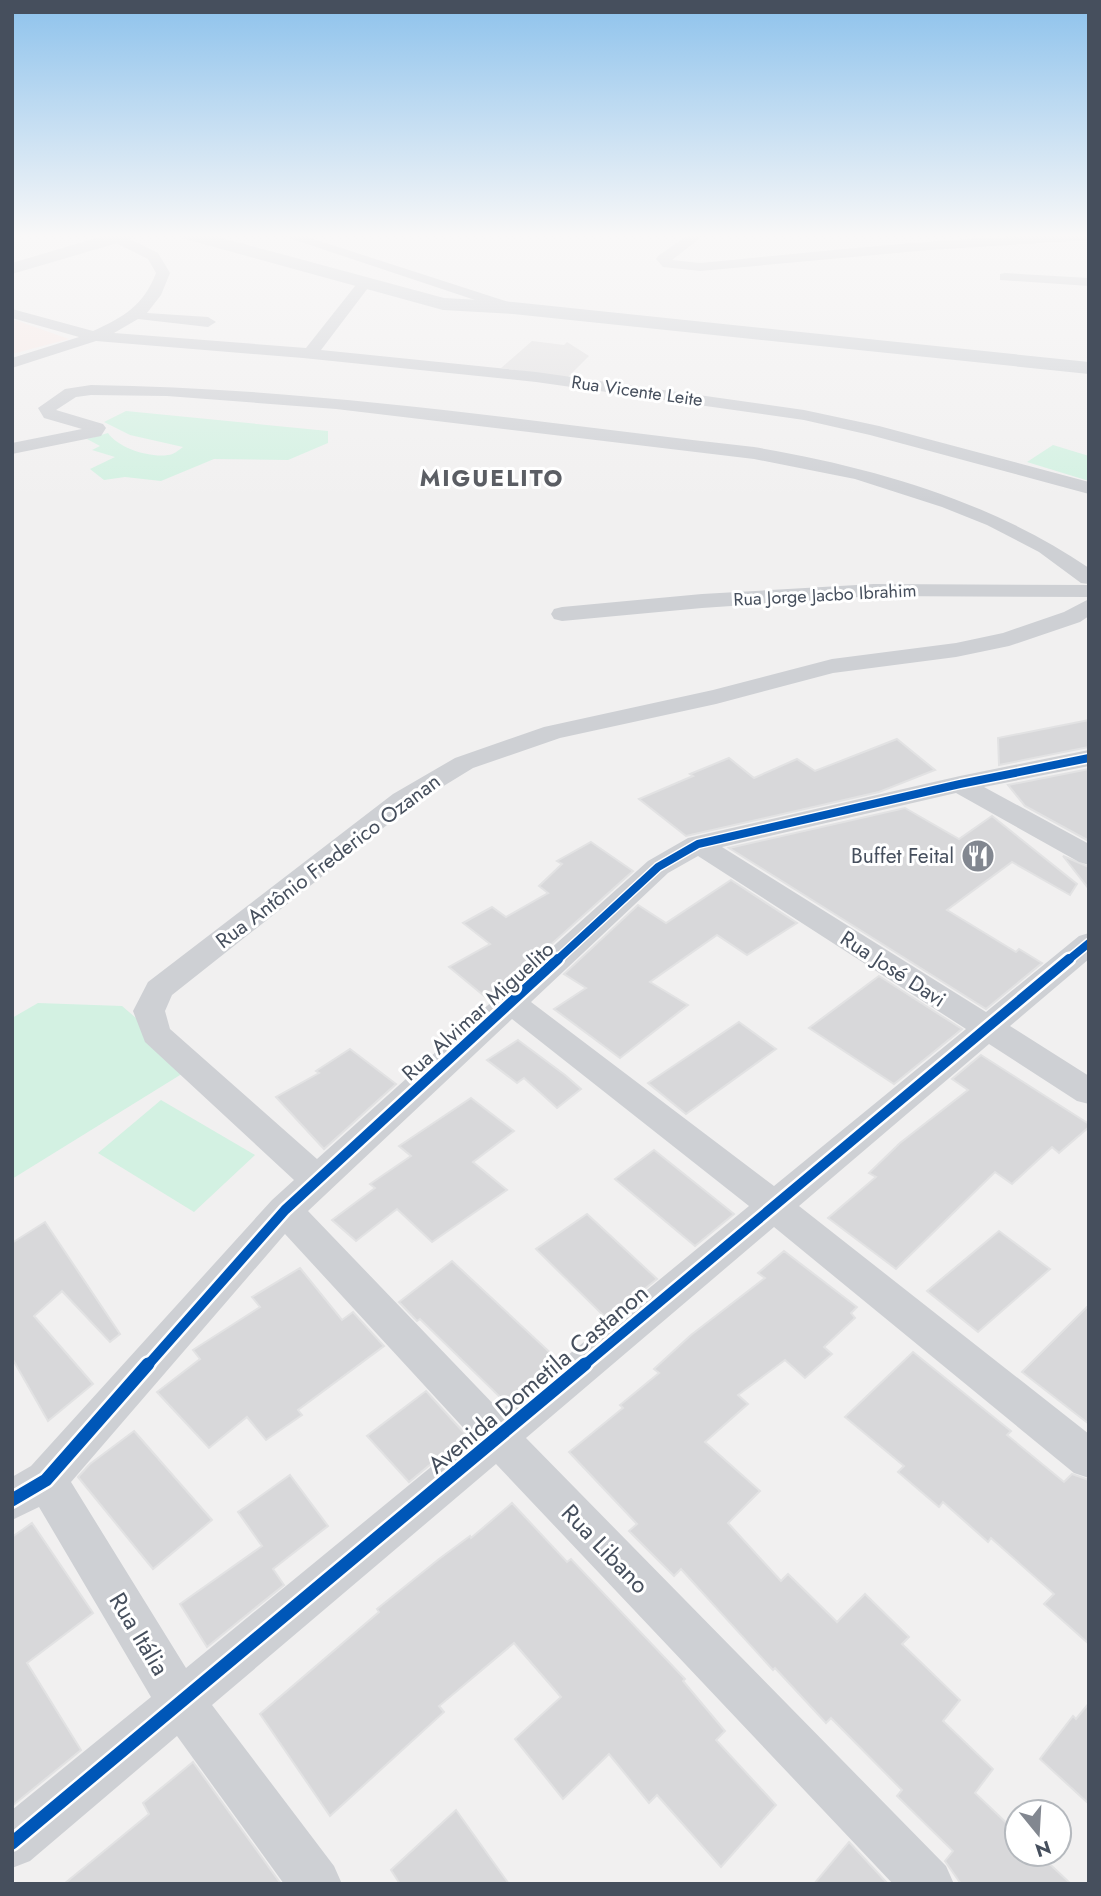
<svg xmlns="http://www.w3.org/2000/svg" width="1101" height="1896" viewBox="0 0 1101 1896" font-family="Jost,sans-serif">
<rect width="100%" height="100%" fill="#f1f0f0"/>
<polygon fill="#e2e1e2" points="532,341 564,345 567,342 589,356 567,378 501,368"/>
<polygon fill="#f7e9e6" points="12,319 69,339 12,354"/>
<g fill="#d3f1e2">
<path d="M126,411l202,20v12l-40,17 -74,-1 -53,22 -36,-4 -21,3 -14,-11 25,-12 -23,-7 8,-4 -13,-7 21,-6c10,15 42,25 60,22 5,0 11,-5 15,-8l-53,-12 -26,-13z"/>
<polygon points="1053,445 1089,456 1089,481 1027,462"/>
<polygon points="38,1003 122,1006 193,1067 12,1179 12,1018"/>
<polygon points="161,1100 255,1155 194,1212 98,1153"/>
</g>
<g fill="#d8d8da" stroke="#e2e2e3" stroke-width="2">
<polygon points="1089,720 1089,747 999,765 998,738"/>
<polygon points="897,739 935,770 879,792 686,836 639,799 693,776 690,774 729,758 754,778 797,759 815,771"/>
<polygon points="1089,769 1089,841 1025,806 1008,785"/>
<polygon points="905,808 959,839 992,816 1077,884 1070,895 1012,862 947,910 1016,952 1019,949 1042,963 986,1009 729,848"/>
<polygon points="591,842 633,871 489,1000 449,967 490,944 463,923 492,907 506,917 548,893 539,886 562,864 557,861"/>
<polygon points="1063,856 1089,867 1089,889"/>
<polygon points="731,880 797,923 747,955 717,935 650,982 688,1005 620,1058 554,1009 586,988 564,974 638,905 666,923"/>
<polygon points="879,976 962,1029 894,1084 809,1028"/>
<polygon points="739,1022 776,1049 686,1114 648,1083"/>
<polygon points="518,1040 565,1075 581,1089 557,1108 524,1078 517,1083 487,1060"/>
<polygon points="350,1049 396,1084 324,1149 276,1097 319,1073 316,1071"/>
<polygon points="981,1055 1089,1124 1089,1127 1059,1153 1052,1147 1012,1184 995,1172 896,1269 828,1218 876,1177 869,1173 900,1143 968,1090 952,1079"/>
<polygon points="471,1098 514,1131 473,1162 507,1190 432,1242 397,1209 356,1241 332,1220 375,1188 370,1184 411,1156 399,1146"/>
<polygon points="654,1150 734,1214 695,1246 615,1179"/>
<polygon points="587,1214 657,1279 607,1319 536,1249"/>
<polygon points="45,1222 120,1334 110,1342 62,1291 34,1316 93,1384 48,1421 12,1358 12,1243"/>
<polygon points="999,1231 1050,1269 978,1332 927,1291"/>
<polygon points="784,1251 857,1307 851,1313 855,1318 824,1347 832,1354 805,1378 785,1360 738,1395 748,1404 705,1442 760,1491 728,1523 781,1581 788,1574 837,1622 865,1594 909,1637 902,1644 960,1700 943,1721 993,1769 975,1793 1017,1833 1017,1854 1039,1854 1071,1884 961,1884 945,1861 953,1851 897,1796 902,1790 831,1718 826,1723 775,1668 773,1670 681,1569 674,1576 629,1531 637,1524 569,1452 623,1408 620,1405 659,1373 654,1369 691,1335 765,1278 758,1273"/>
<polygon points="452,1261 558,1360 506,1403 420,1319 417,1321 399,1302"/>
<polygon points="300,1268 342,1320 353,1312 384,1346 298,1410 302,1415 266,1440 247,1417 209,1448 157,1392 200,1359 193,1350 260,1307 252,1297"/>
<polygon points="1089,1305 1089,1424 1022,1372"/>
<polygon points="913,1352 1011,1431 1007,1435 1064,1482 1072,1474 1089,1480 1089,1644 1044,1604 1054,1594 991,1538 988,1542 943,1502 939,1507 898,1472 904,1466 845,1417"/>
<polygon points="426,1391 466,1435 409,1482 367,1436"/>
<polygon points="134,1431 212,1520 153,1569 78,1477 90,1464"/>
<polygon points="290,1475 328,1526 273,1569 284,1585 207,1647 180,1604 262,1546 238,1512"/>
<polygon points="512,1503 567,1562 571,1559 685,1679 683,1681 725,1731 716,1740 776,1805 721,1867 657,1795 649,1803 609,1754 563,1799 515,1739 561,1697 514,1643 439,1706 444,1712 330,1816 260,1714 379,1612 377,1609 439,1559 470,1536 471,1538"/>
<polygon points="32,1523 93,1613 27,1663 81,1750 12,1806 12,1537"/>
<polygon points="1089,1703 1089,1804 1040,1759 1073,1716 1076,1719"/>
<polygon points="193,1762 281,1884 64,1884 149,1814 143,1803"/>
<polygon points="456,1810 509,1884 400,1884 391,1870"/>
<polygon points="849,1842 888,1884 814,1884"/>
</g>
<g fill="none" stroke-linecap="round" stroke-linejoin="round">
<g fill="#ced0d4" fill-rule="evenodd">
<path d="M112,235h10l36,18 12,20 -9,22 -14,18 61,4 8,5 -8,5 -70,-8 -24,14 192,15 53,-67 5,-1 7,4 -50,66 215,22 268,38 75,16 210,56v12l-219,-59 -66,-15 -268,-38 -233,-24 -207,-17 -84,27v-10l67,-21 -67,-19v-9l81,22c31,-14 51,-26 63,-58l-8,-14 -36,-18z"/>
<polygon points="280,235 301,235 518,305 521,308 518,311 508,311"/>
<path d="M688,235h16l-32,25 28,3c129,-12 259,-28 389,-28v5l-160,10 -229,21 -37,-4 -7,-8 2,-3z"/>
<polygon points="1005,273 1089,278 1089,286 1000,280 1000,274"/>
<path d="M91,385c222,3 443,37 663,62 118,20 235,53 335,121v16l-8,-1 -42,-31 -52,-27 -45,-18 -87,-28 -101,-20 -418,-50 -169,-13 -76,-1 -15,2 -20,13 47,14 3,4 -5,8 -89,18v-11l70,-14 -38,-11 -6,-10 27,-19z"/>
<polygon points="874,584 1089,585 1089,597 874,596 702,608 562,621 554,619 551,614 554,609 562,607 702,594"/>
<path d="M1089,599v17l-9,6 -71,24 -53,11 -123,16 -117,31 -156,34 -87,30 -62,38 -239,189 -7,16 5,18 147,130 331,-298 40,-23 272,-62 129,-26v16l-105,21 105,57v21l-10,-3 -123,-69 -234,54 264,165 93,-76 10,-3v26l-79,67 79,50v28l-12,-3 -88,-57 -190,162 290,228v44l-15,-5 -300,-246 -248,211 420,428 8,18h-61l-397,-420 -284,241 122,161 8,18h-58l-107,-148 -147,125 -18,7v-58l139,-113 -112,-190 -27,13v-43l19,-11 241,-266 22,-20 -149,-138 -12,-31 15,-29 245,-188 62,-36 89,-31 169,-37 119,-31 124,-16 47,-10 61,-21zM698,856l268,173 -192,157 -243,-184 137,-129zM512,1019l237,187 -249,205 -192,-200zM285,1234l185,201 -284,233 -115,-186z"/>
</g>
<g fill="#ced1d5" fill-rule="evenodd">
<polygon points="106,235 134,235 131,239 12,274 12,263"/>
<polygon points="182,235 211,235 444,298 513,302 1089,362 1089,374 513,314 443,310 185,239"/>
</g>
<defs>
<g id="cycleway-far2">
<polyline points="556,961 658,867 698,844 960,784 1089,758"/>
<polyline points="1067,961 1089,943"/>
</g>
<g id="cycleway-far1">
<polyline points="147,1366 285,1210 558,959"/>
<polyline points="583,1366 1069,959"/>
</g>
<g id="cycleway">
<polyline points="12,1500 46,1480 148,1364"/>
<polyline points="12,1843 585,1364"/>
</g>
</defs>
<use href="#cycleway-far2" stroke="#fff" stroke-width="11"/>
<use href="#cycleway-far1" stroke="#fff" stroke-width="15"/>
<use href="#cycleway" stroke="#fff" stroke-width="18"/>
<use href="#cycleway-far2" stroke="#0057b8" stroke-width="8"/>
<use href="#cycleway-far1" stroke="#0057b8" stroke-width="10"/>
<use href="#cycleway" stroke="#0057b8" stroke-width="13"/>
</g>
<linearGradient id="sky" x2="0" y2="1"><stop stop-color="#8dc2ec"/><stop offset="0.47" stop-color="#f9f8f8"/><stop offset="1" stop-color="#f9f8f8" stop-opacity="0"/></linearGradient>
<rect width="1101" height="501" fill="url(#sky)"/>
<defs>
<symbol id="restaurant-disc" viewBox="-11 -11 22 22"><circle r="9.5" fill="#828790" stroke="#fff"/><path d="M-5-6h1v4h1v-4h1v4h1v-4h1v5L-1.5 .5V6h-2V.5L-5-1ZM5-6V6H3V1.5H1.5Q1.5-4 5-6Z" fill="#fff"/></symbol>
</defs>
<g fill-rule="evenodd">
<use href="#restaurant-disc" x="959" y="837" width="38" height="38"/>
</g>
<g text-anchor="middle" stroke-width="6" stroke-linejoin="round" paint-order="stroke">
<g font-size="18" fill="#464f5d" stroke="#fff">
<text transform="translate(637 391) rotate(8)" y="6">Rua Vicente Leite</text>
<text transform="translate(825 595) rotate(-3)" y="6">Rua Jorge Jacbo Ibrahim</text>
</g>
<g font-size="21" fill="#464f5d" stroke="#fff" text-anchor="end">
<text x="954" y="863">Buffet Feital</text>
</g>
<g font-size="21" fill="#464f5d" stroke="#fff">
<text transform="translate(328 861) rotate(-37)" y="7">Rua Antônio Frederico Ozanan</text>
<text transform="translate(893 969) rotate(33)" y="7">Rua José Davi</text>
<text transform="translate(478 1011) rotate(-42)" y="7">Rua Alvimar Miguelito</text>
</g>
<g font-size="23" font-weight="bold" letter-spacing="2" fill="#5b5e64" stroke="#fff">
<text x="492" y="486">MIGUELITO</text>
</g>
<g font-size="24" fill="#464f5d" stroke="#fff">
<text transform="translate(538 1379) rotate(-40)" y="8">Avenida Dometila Castanon</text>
<text transform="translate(605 1549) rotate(46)" y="8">Rua Libano</text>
<text transform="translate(139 1634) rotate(59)" y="8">Rua Itália</text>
</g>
</g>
<rect width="1101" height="1896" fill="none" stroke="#464f5d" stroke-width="28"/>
<g transform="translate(1038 1833) rotate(162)"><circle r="33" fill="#ffffff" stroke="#b5b9be" stroke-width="2"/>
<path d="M0-5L12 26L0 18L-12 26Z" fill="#828790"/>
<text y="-10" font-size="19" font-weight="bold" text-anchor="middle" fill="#464f5d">N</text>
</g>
</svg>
